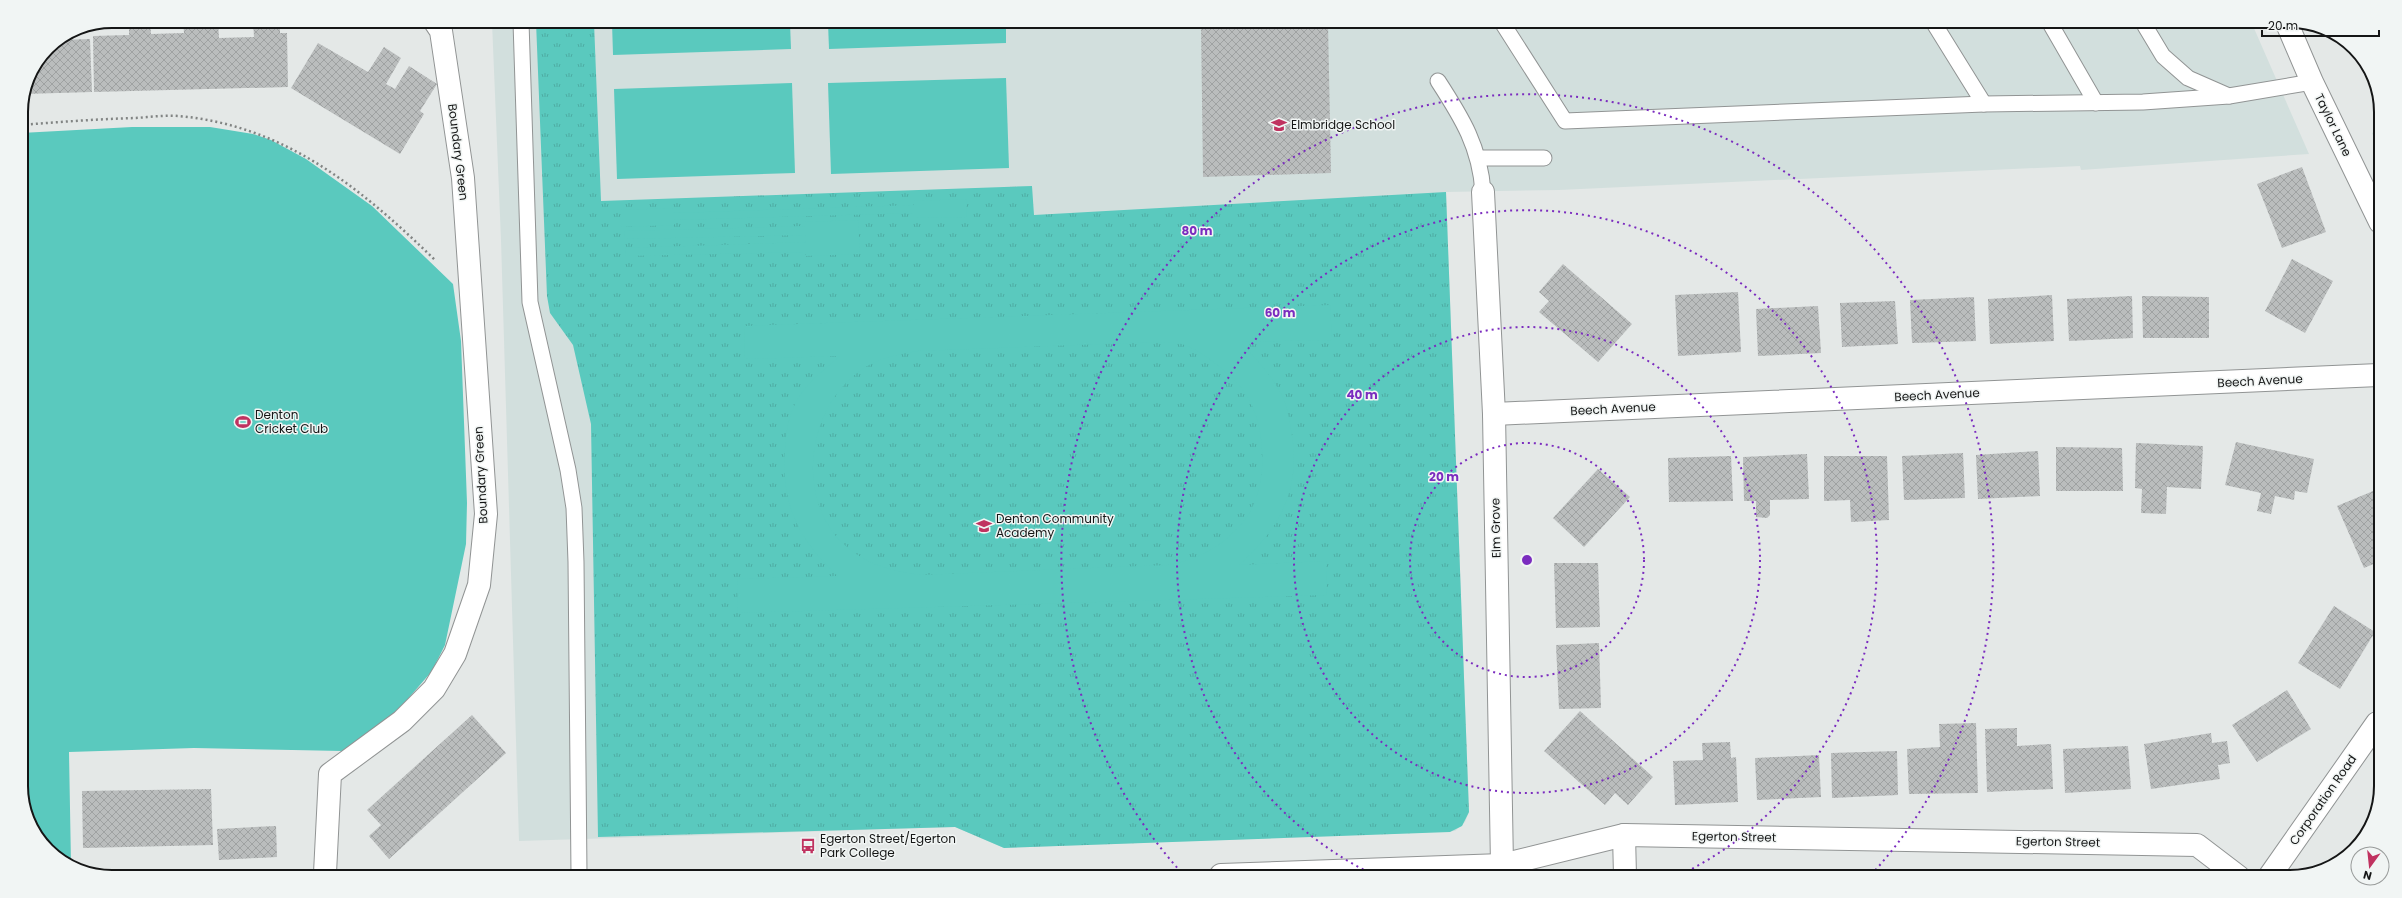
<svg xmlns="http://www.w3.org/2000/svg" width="2402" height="898" viewBox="0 0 2402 898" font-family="Poppins,sans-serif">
<defs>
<pattern id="park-tufts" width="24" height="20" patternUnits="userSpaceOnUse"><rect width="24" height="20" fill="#5ac9be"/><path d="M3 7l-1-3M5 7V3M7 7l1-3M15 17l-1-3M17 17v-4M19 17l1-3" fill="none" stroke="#4daca3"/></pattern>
<pattern id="building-cross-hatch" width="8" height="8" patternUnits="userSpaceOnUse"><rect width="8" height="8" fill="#babdbd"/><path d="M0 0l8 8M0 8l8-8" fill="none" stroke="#9fa2a2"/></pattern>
</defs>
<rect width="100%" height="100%" fill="#e4e8e7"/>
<g fill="#d2dfdd">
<polygon points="492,22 2253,26 2309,154 2081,170 2080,166 1559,190 1446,192 1469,812 1465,822 1455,831 1004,848 955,827 519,841 501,240"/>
<polygon points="2381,128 2380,155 2372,133"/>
</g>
<polygon fill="url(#park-tufts)" points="536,22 594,22 601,201 1032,186 1034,215 1446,192 1469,812 1462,826 1450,832 1004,848 955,827 598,837 591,424 573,345 550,313 547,296"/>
<g fill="#5ac9be" fill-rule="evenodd">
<polygon points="612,22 790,23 791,49 613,55"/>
<polygon points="828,23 1006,23 1006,43 829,49"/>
<polygon points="1006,78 1009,168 831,174 828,83"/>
<polygon points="792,83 795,173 617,179 614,89"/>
<polygon points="132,127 210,127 253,134 271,140 306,159 372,206 453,284 461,341 467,503 466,544 445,645 432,671 394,715 343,751 194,748 69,752 71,864 40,841 21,792 21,133"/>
<polygon points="966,199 967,217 914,218 914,213 674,220 674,225 621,227 621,210 673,208 674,213 914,205 914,201"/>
<polygon points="858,220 860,254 806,256 806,252 626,256 625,248 806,242 805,235 625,239 624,231 805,226 805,222"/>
<path d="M1330,305l2,35 -92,2c15,16 30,31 40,50 7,11 9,26 11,38 11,57 -10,98 -52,135l87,-4 1,34 -589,18 -1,-34 101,-3c-40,-36 -57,-73 -53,-127 1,-18 4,-37 14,-52 11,-17 26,-28 41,-41l-95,3 -1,-33zM1155,342c8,1 19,0 27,2 12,4 24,12 34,20 16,12 33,29 39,49 11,31 11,77 -9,105 -19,26 -47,42 -78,47l-249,10c-21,-4 -40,-7 -58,-18 -68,-39 -60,-145 0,-187 17,-12 37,-16 57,-19z"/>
</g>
<g fill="url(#building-cross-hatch)">
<polygon points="129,21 150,21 151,34 184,33 183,21 218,21 219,38 254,37 253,21 280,21 280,33 287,33 288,87 94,92 93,36 129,35"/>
<polygon points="1201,23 1328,24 1331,173 1203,177"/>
<polygon points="90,39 92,92 24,94 28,77 48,48 59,40"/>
<polygon points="318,43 368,72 384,47 401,58 386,84 395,89 409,66 437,84 420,111 424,114 400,154 291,88"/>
<polygon points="2302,167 2326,232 2282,248 2257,184"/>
<polygon points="2292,259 2333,281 2305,333 2265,311"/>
<polygon points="1563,264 1632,324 1598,362 1539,312 1549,301 1539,292"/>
<polygon points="1738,292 1741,352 1678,356 1675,295"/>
<polygon points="2052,295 2054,341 1990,344 1988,299"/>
<polygon points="2132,296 2133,338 2069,341 2067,299"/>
<polygon points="2142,296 2209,297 2209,338 2143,338"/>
<polygon points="1974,297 1976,341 1912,343 1910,300"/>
<polygon points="1895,301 1898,344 1842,347 1840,303"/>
<polygon points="1818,306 1821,353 1758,356 1756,309"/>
<polygon points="2236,442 2314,459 2307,493 2295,491 2294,500 2275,496 2271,514 2257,511 2261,493 2225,485"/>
<polygon points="2136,443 2203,446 2201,489 2167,487 2166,514 2141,513 2142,489 2135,488"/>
<polygon points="2056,447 2122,448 2123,491 2056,491"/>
<polygon points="2038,451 2040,496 1978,499 1976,455"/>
<polygon points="1963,453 1965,498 1904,500 1902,456"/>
<polygon points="1807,454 1809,499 1770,500 1770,515 1767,518 1756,517 1756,501 1744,501 1743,457"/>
<polygon points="1731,456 1733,501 1669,502 1668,458"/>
<polygon points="1824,456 1887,456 1889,520 1851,522 1850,500 1824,501"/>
<polygon points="1598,469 1630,497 1584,547 1553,518"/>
<polygon points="2378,489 2378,562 2364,568 2337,506"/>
<polygon points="1554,563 1598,563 1600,627 1556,628"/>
<polygon points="2334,606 2375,632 2340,689 2298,663"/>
<polygon points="1599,643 1601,708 1559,709 1556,645"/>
<polygon points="2287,690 2311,729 2257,762 2232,725"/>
<polygon points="1580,711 1653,777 1628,805 1615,793 1605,805 1544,751"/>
<polygon points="472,715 506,753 389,859 369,836 381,825 367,810"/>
<polygon points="1976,723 1978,793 1909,794 1907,749 1940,747 1939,724"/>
<polygon points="2017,728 2017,746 2051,744 2053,789 1987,792 1985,729"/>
<polygon points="2211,733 2212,743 2227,741 2230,763 2218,765 2220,779 2151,789 2144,744"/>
<polygon points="1730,742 1731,758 1736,757 1738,802 1675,805 1673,761 1703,760 1702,743"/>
<polygon points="2128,746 2131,789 2065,793 2063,749"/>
<polygon points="1897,751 1898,795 1832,798 1831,753"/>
<polygon points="1819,755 1821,797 1757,800 1755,758"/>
<polygon points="211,789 213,845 83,848 82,791"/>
<polygon points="276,826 277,857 219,860 217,829"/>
</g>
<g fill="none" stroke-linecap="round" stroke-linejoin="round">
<defs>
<g id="lane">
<polyline points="521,22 530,302 568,470 574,508 576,562 579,873"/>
<polyline points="1503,24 1565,121 1984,104 2143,102 2229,96"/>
<polyline points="1935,25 1984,104"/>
<polyline points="2051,25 2096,103"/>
<polyline points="2145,26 2163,56 2188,78 2229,96 2312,82"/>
<path d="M1438,81c24,37 42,66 45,111"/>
<polyline points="1479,158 1544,158"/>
</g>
<g id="street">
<polyline points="1483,192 1494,414 1502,865"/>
<polyline points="1494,414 2379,375"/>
<polyline points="1624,835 1625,876"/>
<polyline points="325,873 330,774 402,721 434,689 455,654 479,585 486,514 463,178 441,31 435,22"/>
</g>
<g id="secondary">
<polyline points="2288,26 2312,82 2380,222"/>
<polyline points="1221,875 1502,865 1624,835 2197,845 2239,877"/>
<polyline points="2269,877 2377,723"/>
</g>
</defs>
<use href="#lane" stroke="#919494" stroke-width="17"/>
<use href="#street" stroke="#919494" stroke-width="24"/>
<use href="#secondary" stroke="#919494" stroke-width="24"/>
<path stroke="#818483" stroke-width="2.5" stroke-dasharray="2 3" stroke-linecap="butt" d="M21,125c38,-3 77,-6 115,-7 14,-1 28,-3 42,-2 107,9 184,73 258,145"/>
<use href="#lane" stroke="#fff" stroke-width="15"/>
<use href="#street" stroke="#fff" stroke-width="22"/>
<use href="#secondary" stroke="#fff" stroke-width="22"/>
</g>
<g fill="none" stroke="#7b2cbf" stroke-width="2" stroke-dasharray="2 4">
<circle cx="1527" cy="560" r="117"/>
<circle cx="1527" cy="560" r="233"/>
<path d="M1374 875A350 350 0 1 1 1680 875"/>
<path d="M1181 872A466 466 0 1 1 1871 875"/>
</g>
<defs>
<symbol id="school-bare" viewBox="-9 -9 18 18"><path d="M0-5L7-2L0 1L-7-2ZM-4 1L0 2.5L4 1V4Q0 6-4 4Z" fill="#c03260" stroke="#f1f5f4" stroke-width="2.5" paint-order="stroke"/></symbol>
<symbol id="stadium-bare" viewBox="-9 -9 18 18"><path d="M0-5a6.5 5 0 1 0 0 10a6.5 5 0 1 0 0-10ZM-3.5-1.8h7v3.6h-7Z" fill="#c03260" stroke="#f1f5f4" stroke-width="2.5" paint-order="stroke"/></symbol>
<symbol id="bus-bare" viewBox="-9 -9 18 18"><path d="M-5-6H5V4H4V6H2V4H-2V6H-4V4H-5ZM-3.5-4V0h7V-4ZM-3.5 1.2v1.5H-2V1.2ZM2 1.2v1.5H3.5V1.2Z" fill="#c03260" stroke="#f1f5f4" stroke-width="2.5" paint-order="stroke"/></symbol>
</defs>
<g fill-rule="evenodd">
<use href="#school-bare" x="1268" y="114" width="22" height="22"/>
<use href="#stadium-bare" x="232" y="411" width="22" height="22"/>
<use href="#school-bare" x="973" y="515" width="22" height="22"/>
<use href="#bus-bare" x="797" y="835" width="22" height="22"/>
</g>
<g text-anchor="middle" stroke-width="3" stroke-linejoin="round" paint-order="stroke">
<g font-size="12" fill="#151616" stroke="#f1f5f4" text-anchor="start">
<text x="1291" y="129">Elmbridge School</text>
<text x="255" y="419">Denton<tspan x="255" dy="14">Cricket Club</tspan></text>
<text x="996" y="523">Denton Community<tspan x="996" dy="14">Academy</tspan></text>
<text x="820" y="843">Egerton Street/Egerton<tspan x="820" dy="14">Park College</tspan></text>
</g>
<g font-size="12" fill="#151616" stroke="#f1f5f4">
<text transform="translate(2333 125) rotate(64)" y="4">Taylor Lane</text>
<text transform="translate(458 152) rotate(83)" y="4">Boundary Green</text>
<text transform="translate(2260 381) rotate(-3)" y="4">Beech Avenue</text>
<text transform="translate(1937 395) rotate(-3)" y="4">Beech Avenue</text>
<text transform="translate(1613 409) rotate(-3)" y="4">Beech Avenue</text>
<text transform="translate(481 475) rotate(-93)" y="4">Boundary Green</text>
<text transform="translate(1496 528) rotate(-91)" y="4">Elm Grove</text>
<text transform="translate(2323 800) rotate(-55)" y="4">Corporation Road</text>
<text transform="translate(1734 837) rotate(1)" y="4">Egerton Street</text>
<text transform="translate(2058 842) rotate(1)" y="4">Egerton Street</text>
</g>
</g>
<path d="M0 0H2402V898H0ZM112 28H2290A84 84 0 0 1 2374 112V786A84 84 0 0 1 2290 870H112A84 84 0 0 1 28 786V112A84 84 0 0 1 112 28Z" fill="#f1f5f4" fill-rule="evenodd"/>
<path fill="none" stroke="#151616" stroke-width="2" d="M112 28H2290A84 84 0 0 1 2374 112V786A84 84 0 0 1 2290 870H112A84 84 0 0 1 28 786V112A84 84 0 0 1 112 28Z"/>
<circle cx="1527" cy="560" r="6" fill="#7b2cbf" stroke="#f1f5f4" stroke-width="2"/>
<g font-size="12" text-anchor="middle" font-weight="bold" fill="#7b2cbf" stroke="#f1f5f4" stroke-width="3" stroke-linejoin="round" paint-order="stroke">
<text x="1197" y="235">80 m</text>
<text x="1280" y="317">60 m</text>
<text x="1362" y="399">40 m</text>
<text x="1444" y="481">20 m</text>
</g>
<g transform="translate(2370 866) rotate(195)"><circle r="19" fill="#f1f5f4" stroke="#999c9b"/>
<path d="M0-3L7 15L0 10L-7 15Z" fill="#c03260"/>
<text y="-6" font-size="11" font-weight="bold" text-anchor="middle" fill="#151616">N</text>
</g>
<path d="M2262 30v6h117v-6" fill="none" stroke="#151616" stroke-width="2"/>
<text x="2268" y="30" font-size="12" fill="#151616" stroke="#f1f5f4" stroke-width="3" paint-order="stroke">20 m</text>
</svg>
